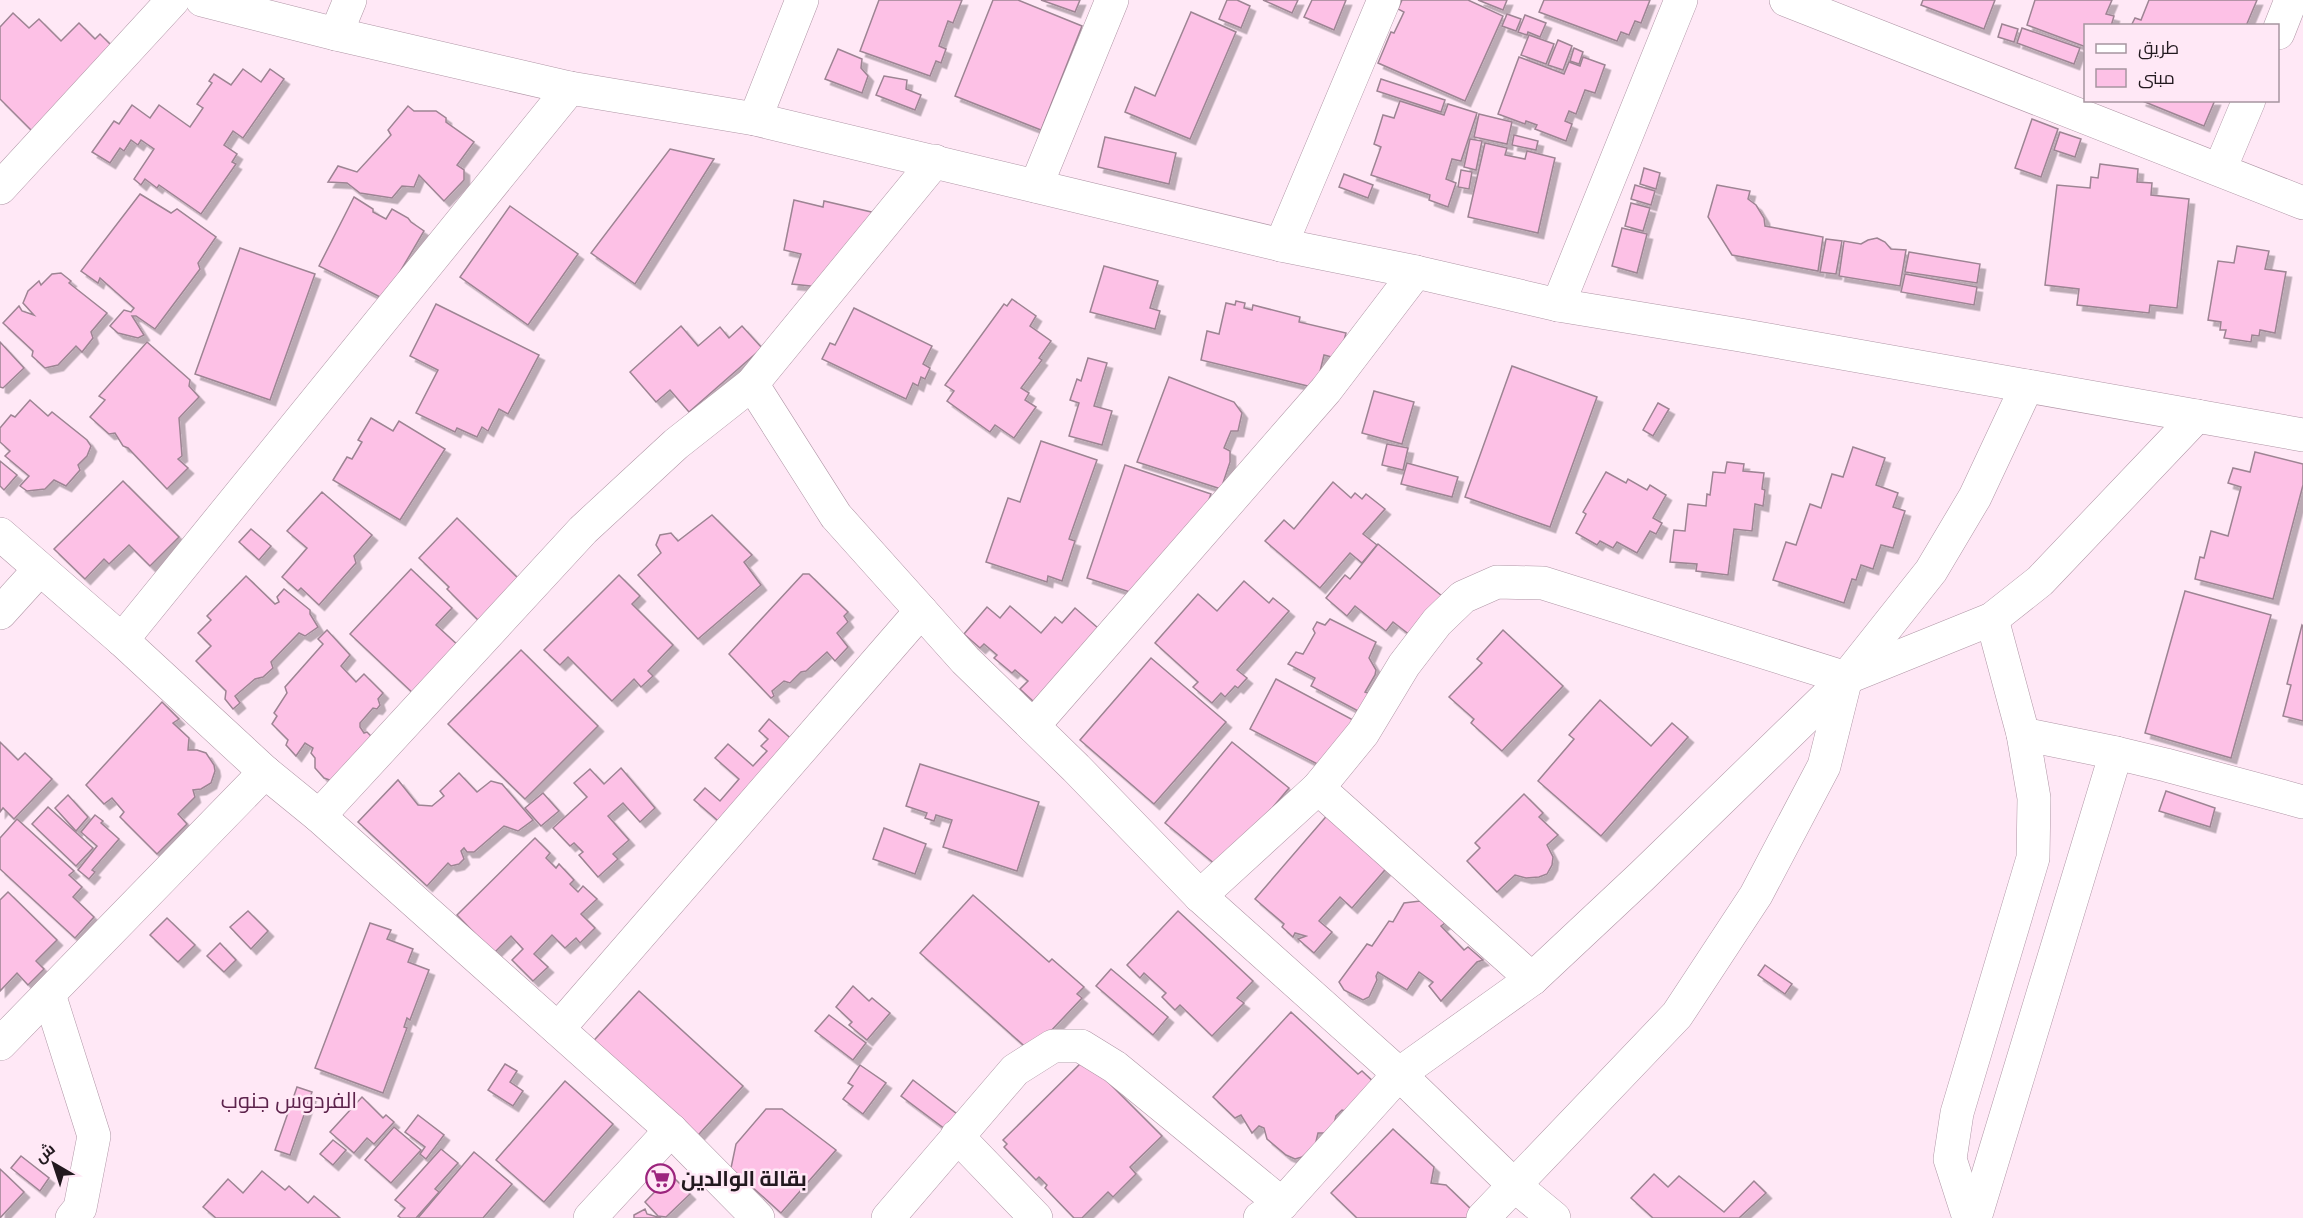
<svg xmlns="http://www.w3.org/2000/svg" width="2303" height="1218" viewBox="0 0 2303 1218" font-family="Poppins,Cairo,sans-serif">
<defs>
<filter id="shadow"><feDropShadow dx="5.5" dy="5.5" stdDeviation="0" flood-color="#0004"/></filter>
</defs>
<rect width="100%" height="100%" fill="#ffe8f6"/>
<g fill="#fdc1e6" stroke="#9d8493" stroke-width="1.5" filter="url(#shadow)">
<polygon points="879,0 962,0 953,23 948,21 939,46 946,49 941,63 936,61 930,76 860,51"/>
<polygon points="993,0 1018,0 1082,26 1041,130 955,96"/>
<polygon points="1041,0 1080,0 1075,12"/>
<polygon points="1227,0 1237,0 1250,6 1241,28 1219,19"/>
<polygon points="1263,0 1298,0 1292,13"/>
<polygon points="1312,0 1346,0 1334,30 1304,17"/>
<polygon points="1402,0 1468,0 1503,16 1465,101 1378,63 1391,32 1394,33 1404,12 1398,9"/>
<polygon points="1478,0 1507,0 1503,10"/>
<polygon points="1544,0 1650,0 1641,23 1635,21 1629,35 1621,32 1617,41 1539,12"/>
<polygon points="1923,0 1995,0 1984,29 1921,5"/>
<polygon points="2035,0 2112,0 2106,14 2114,16 2111,26 2086,26 2086,47 2027,25"/>
<polygon points="2149,0 2257,0 2246,26 2131,26 2135,18 2141,20"/>
<polygon points="1191,12 1236,32 1190,139 1125,112 1135,87 1155,96"/>
<polygon points="13,13 29,28 39,19 61,41 79,23 95,39 100,34 118,52 37,136 0,99 0,27"/>
<polygon points="1507,14 1521,19 1516,31 1502,26"/>
<polygon points="1525,15 1546,23 1540,37 1528,32 1527,35 1518,32"/>
<polygon points="2002,24 2018,29 2014,42 1998,37"/>
<polygon points="2022,28 2080,48 2074,64 2017,43"/>
<polygon points="1529,35 1554,44 1546,64 1521,55"/>
<polygon points="1558,40 1572,46 1563,70 1548,65"/>
<polygon points="1574,48 1583,52 1579,64 1570,61"/>
<polygon points="838,49 862,59 861,68 868,76 862,93 825,79"/>
<polygon points="1519,57 1564,74 1569,62 1580,66 1583,57 1605,65 1595,93 1585,90 1576,114 1569,111 1565,121 1572,124 1566,141 1535,129 1537,125 1526,121 1525,124 1498,114"/>
<polygon points="243,69 261,82 270,69 284,79 243,138 233,131 224,145 237,154 232,162 236,164 201,214 159,185 157,188 145,179 141,185 134,179 154,149 141,140 138,145 131,140 124,151 120,148 110,163 92,152 114,121 119,124 132,105 150,118 159,105 190,127 203,108 197,104 212,83 209,81 214,74 231,85"/>
<polygon points="884,76 907,80 906,89 921,95 915,110 876,95"/>
<polygon points="1381,79 1445,100 1441,112 1377,91"/>
<polygon points="2140,100 2215,100 2204,126"/>
<polygon points="1400,101 1444,115 1448,104 1477,113 1461,161 1452,159 1446,179 1456,183 1448,207 1429,200 1430,195 1371,175 1381,147 1374,144 1383,115 1394,118"/>
<polygon points="408,106 414,111 436,111 446,118 446,122 474,142 457,165 464,170 464,180 444,201 419,175 414,187 402,186 392,198 360,193 347,183 328,182 338,166 357,172 391,135 388,130"/>
<polygon points="1479,114 1512,122 1507,144 1474,137"/>
<polygon points="2032,119 2058,129 2041,177 2015,168"/>
<polygon points="2060,132 2081,139 2075,157 2054,150"/>
<polygon points="1514,135 1538,141 1536,150 1512,145"/>
<polygon points="1105,137 1176,153 1169,184 1098,167"/>
<polygon points="1470,139 1482,141 1476,170 1464,167"/>
<polygon points="1485,143 1507,148 1505,155 1525,159 1527,151 1555,158 1538,233 1468,217"/>
<polygon points="670,149 714,159 635,284 591,253"/>
<polygon points="2100,164 2138,169 2137,182 2152,183 2151,195 2189,199 2177,308 2150,305 2149,313 2077,305 2079,289 2045,285 2057,185 2090,188 2091,177 2098,178"/>
<polygon points="1644,168 1660,173 1656,189 1640,184"/>
<polygon points="1461,170 1472,172 1469,189 1458,187"/>
<polygon points="1344,174 1373,185 1368,198 1339,187"/>
<polygon points="1635,185 1655,191 1651,205 1631,199"/>
<polygon points="1717,185 1750,191 1748,199 1756,205 1764,218 1765,226 1823,237 1818,271 1732,255 1708,217"/>
<polygon points="140,194 171,213 177,209 216,237 198,263 200,269 155,329 136,316 132,316 144,335 138,338 118,333 110,326 124,310 131,312 134,308 100,278 98,283 81,271"/>
<polygon points="354,197 373,209 373,212 386,219 392,209 408,218 411,222 424,231 384,299 319,266"/>
<polygon points="794,200 823,207 824,201 880,214 820,287 792,284 801,254 784,250"/>
<polygon points="1631,203 1650,208 1643,231 1625,226"/>
<polygon points="510,206 578,254 528,325 460,277"/>
<polygon points="1622,228 1647,234 1637,273 1612,266"/>
<polygon points="1877,238 1885,242 1891,249 1906,250 1900,286 1839,276 1844,241 1861,244 1868,240"/>
<polygon points="1826,239 1842,241 1836,274 1820,272"/>
<polygon points="2237,246 2269,251 2265,269 2286,272 2275,333 2260,330 2259,336 2252,335 2251,342 2224,338 2226,330 2220,330 2221,322 2208,320 2218,261 2234,263"/>
<polygon points="240,248 315,274 270,400 195,374"/>
<polygon points="1909,252 1980,264 1977,283 1905,272"/>
<polygon points="1104,266 1158,281 1150,308 1160,311 1155,329 1090,312"/>
<polygon points="61,273 71,281 69,283 107,313 91,332 93,338 82,352 76,346 58,365 45,368 32,356 33,351 3,323 19,306 22,311 34,315 23,303 28,291 39,281 41,285 52,274"/>
<polygon points="1905,274 1977,287 1974,305 1901,292"/>
<polygon points="1012,299 1036,316 1030,326 1051,341 1039,358 1042,360 1021,388 1029,393 1025,400 1036,407 1014,438 995,425 990,432 947,401 954,391 945,385 1004,304 1007,306"/>
<polygon points="1236,301 1245,303 1244,308 1252,310 1253,305 1300,317 1299,322 1346,333 1339,359 1324,355 1316,388 1201,360 1207,331 1219,334 1226,303 1235,305"/>
<polygon points="436,304 539,355 508,414 499,409 488,431 482,427 477,437 457,428 455,432 416,413 438,370 410,356"/>
<polygon points="854,308 932,346 923,364 930,368 925,379 921,377 918,386 913,383 906,399 822,359 830,343 835,345"/>
<polygon points="681,326 698,346 720,327 729,338 742,326 762,348 689,412 670,390 656,402 630,372"/>
<polygon points="0,342 24,368 3,388 0,387"/>
<polygon points="147,342 190,380 189,386 199,397 179,418 182,456 178,459 188,468 167,489 128,448 123,446 115,433 109,434 90,417 105,400 99,396"/>
<polygon points="1088,358 1107,363 1094,406 1112,411 1102,445 1069,436 1079,403 1070,400 1077,379 1081,381"/>
<polygon points="1512,366 1597,397 1550,527 1465,497"/>
<polygon points="1169,377 1234,402 1242,413 1238,431 1231,431 1224,448 1230,451 1230,462 1221,489 1137,462"/>
<polygon points="1374,391 1414,402 1402,444 1362,433"/>
<polygon points="30,400 48,416 52,412 87,440 91,446 87,456 78,465 80,470 66,486 54,480 45,489 27,491 20,486 29,476 5,456 10,451 0,442 0,428 11,415 15,417"/>
<polygon points="1658,403 1669,409 1653,436 1643,430"/>
<polygon points="371,418 393,431 399,421 445,449 400,520 333,480 347,457 352,459 362,442 358,440"/>
<polygon points="1041,441 1097,460 1069,539 1075,541 1062,581 1048,576 1047,582 986,562 1008,498 1020,502"/>
<polygon points="1387,444 1408,448 1403,470 1382,465"/>
<polygon points="1853,447 1885,458 1876,485 1898,493 1893,507 1905,511 1893,548 1881,545 1873,569 1861,565 1856,580 1852,579 1844,603 1773,580 1786,542 1796,545 1810,504 1821,508 1832,474 1843,477"/>
<polygon points="2255,452 2303,464 2303,485 2273,599 2195,579 2200,557 2204,558 2211,531 2228,536 2241,487 2228,483 2233,468 2250,472"/>
<polygon points="0,461 17,475 4,490 0,486"/>
<polygon points="1727,462 1744,464 1743,471 1764,473 1762,489 1765,490 1763,506 1755,504 1752,531 1734,529 1728,575 1696,571 1697,564 1670,562 1674,530 1685,531 1688,504 1706,506 1707,494 1710,495 1713,472 1725,473"/>
<polygon points="1407,463 1458,477 1452,497 1401,484"/>
<polygon points="1125,465 1211,494 1201,521 1139,595 1087,578"/>
<polygon points="1606,472 1626,483 1628,479 1647,490 1650,485 1666,495 1653,518 1662,523 1656,534 1650,531 1637,553 1617,542 1613,548 1600,541 1597,545 1576,533 1586,514 1583,512"/>
<polygon points="123,481 179,537 150,566 129,545 109,564 104,559 85,579 54,549"/>
<polygon points="1333,482 1351,498 1355,493 1362,499 1366,494 1385,509 1363,534 1377,545 1362,563 1350,553 1320,588 1265,541 1284,520 1294,529"/>
<polygon points="322,492 372,535 354,556 356,563 319,605 301,588 298,591 282,577 307,548 287,531"/>
<polygon points="712,515 752,555 744,562 761,585 698,639 638,575 661,553 656,545 660,535 671,533 678,541"/>
<polygon points="457,518 526,586 485,627 447,589 449,587 419,558"/>
<polygon points="251,529 271,546 259,560 239,542"/>
<polygon points="1378,544 1442,596 1410,635 1393,622 1386,631 1355,606 1347,616 1326,598 1345,575 1350,579"/>
<polygon points="411,569 452,608 436,625 461,648 416,696 350,634"/>
<polygon points="803,574 809,574 848,612 844,616 848,622 837,633 848,647 835,661 827,652 806,671 801,672 790,683 784,681 772,691 774,696 771,698 729,654"/>
<polygon points="619,575 640,596 632,604 673,645 648,671 653,676 641,687 634,679 612,701 568,657 560,665 544,650"/>
<polygon points="246,576 275,604 279,602 277,597 284,589 310,610 310,614 318,627 305,636 299,633 271,662 273,668 263,677 255,679 235,696 240,703 233,709 225,699 226,691 196,661 211,646 198,633 211,620 207,616"/>
<polygon points="1244,581 1269,603 1273,598 1289,611 1237,670 1247,678 1238,688 1235,686 1225,697 1221,693 1212,703 1193,687 1198,682 1155,643 1198,594 1217,611"/>
<polygon points="2185,591 2271,615 2231,758 2145,733"/>
<polygon points="1010,606 1041,633 1055,617 1062,623 1075,608 1098,628 1034,702 1020,689 1028,681 1015,670 1012,673 994,658 997,655 984,644 980,648 964,634 987,607 1000,618"/>
<polygon points="1330,619 1376,642 1369,658 1376,670 1375,675 1365,692 1371,694 1360,712 1311,686 1315,678 1288,664 1296,652 1303,654 1315,633 1313,629 1317,622 1325,625"/>
<polygon points="2302,625 2303,626 2303,721 2283,716 2291,685 2287,684"/>
<polygon points="327,630 350,655 341,666 356,682 364,674 383,693 378,699 380,705 377,709 373,708 360,723 360,727 364,733 367,732 372,737 335,782 324,778 315,768 315,758 311,753 313,748 305,743 296,756 286,745 288,740 272,724 277,716 274,713 287,693 285,687 323,644 318,639"/>
<polygon points="1503,630 1563,686 1502,751 1471,723 1474,719 1449,697 1482,663 1477,659"/>
<polygon points="521,650 598,726 525,799 448,724"/>
<polygon points="1151,658 1226,722 1154,804 1080,740"/>
<polygon points="1276,679 1355,721 1329,770 1250,729"/>
<polygon points="1600,700 1651,746 1672,723 1688,737 1601,836 1538,781 1574,739 1569,735"/>
<polygon points="162,702 179,719 173,723 189,738 188,750 197,750 206,753 214,765 215,771 211,783 201,789 193,790 195,797 178,814 187,824 157,854 120,817 124,812 112,798 104,804 86,785"/>
<polygon points="769,719 797,744 724,826 694,800 705,788 720,801 739,779 715,758 728,744 753,766 767,751 761,746 768,739 759,731"/>
<polygon points="0,742 18,760 25,753 52,779 14,819 3,808 0,812"/>
<polygon points="1232,742 1289,788 1221,869 1165,823"/>
<polygon points="920,764 1039,802 1017,871 943,847 952,820 936,815 934,821 925,818 927,813 906,806"/>
<polygon points="621,768 655,808 640,822 623,803 608,816 629,840 613,854 618,859 598,877 579,855 583,852 574,843 570,846 553,828 587,797 574,783 590,769 604,784"/>
<polygon points="459,773 477,792 491,781 502,784 533,820 518,831 504,826 474,852 467,852 464,848 461,851 464,859 459,864 451,866 448,863 427,886 358,822 398,780 418,805 432,806 444,796 440,791"/>
<polygon points="2166,791 2215,808 2210,827 2159,811"/>
<polygon points="543,793 559,811 541,826 525,808"/>
<polygon points="1524,794 1543,813 1539,817 1558,835 1547,845 1553,857 1552,865 1547,874 1539,877 1526,878 1515,875 1497,892 1467,861 1480,848 1475,843"/>
<polygon points="68,795 88,817 76,831 55,808"/>
<polygon points="48,807 93,848 76,866 32,824"/>
<polygon points="1330,812 1390,864 1352,908 1340,897 1319,921 1332,932 1314,953 1298,939 1306,936 1295,933 1293,937 1282,927 1284,924 1255,899"/>
<polygon points="95,815 103,821 101,823 119,839 92,870 95,872 89,879 78,870 97,846 81,832"/>
<polygon points="17,819 74,871 69,875 82,887 73,897 94,917 75,938 0,869 0,838"/>
<polygon points="884,828 926,844 915,874 873,859"/>
<polygon points="535,838 550,853 546,858 556,868 559,864 574,880 570,884 578,892 583,886 597,899 581,914 595,928 580,943 576,938 565,948 552,935 534,954 548,967 533,981 512,960 523,949 511,936 494,953 457,915"/>
<polygon points="8,892 57,940 36,961 44,969 28,985 17,973 0,991 0,900"/>
<polygon points="973,895 1049,962 1052,959 1084,987 1077,994 1082,998 1031,1052 920,953"/>
<polygon points="1420,901 1445,923 1441,926 1464,950 1468,947 1483,960 1477,962 1441,1001 1429,986 1433,982 1419,972 1407,990 1378,972 1376,976 1377,980 1369,997 1363,1000 1344,990 1339,982 1367,944 1372,946 1389,921 1393,922 1404,903"/>
<polygon points="248,911 268,931 251,949 230,927"/>
<polygon points="1178,911 1253,981 1237,998 1244,1003 1212,1036 1180,1005 1175,1010 1162,997 1166,993 1144,973 1140,978 1127,965"/>
<polygon points="167,918 195,945 178,962 150,935"/>
<polygon points="370,923 391,930 387,939 413,949 408,962 429,970 410,1020 407,1018 404,1027 407,1028 383,1093 315,1068"/>
<polygon points="220,943 236,960 224,972 207,956"/>
<polygon points="1765,965 1792,984 1785,994 1758,975"/>
<polygon points="1111,969 1168,1017 1153,1035 1096,986"/>
<polygon points="853,986 869,1001 872,998 890,1013 867,1040 849,1025 852,1022 836,1007"/>
<polygon points="639,991 743,1086 690,1144 587,1048"/>
<polygon points="1291,1012 1358,1074 1362,1071 1378,1086 1353,1113 1342,1110 1336,1116 1334,1124 1325,1133 1318,1133 1315,1146 1302,1157 1295,1159 1286,1155 1267,1139 1264,1128 1259,1126 1252,1133 1241,1115 1235,1118 1213,1097"/>
<polygon points="829,1015 866,1043 853,1060 815,1031"/>
<polygon points="1088,1062 1162,1136 1130,1167 1136,1174 1113,1197 1108,1192 1082,1218 1074,1218 1045,1188 1047,1185 1039,1177 1036,1180 1004,1147 1007,1144 1003,1140 1081,1063"/>
<polygon points="505,1064 517,1071 510,1082 523,1091 513,1106 488,1090"/>
<polygon points="860,1065 886,1083 863,1114 843,1099 853,1086 848,1083"/>
<polygon points="913,1080 957,1114 945,1129 901,1096"/>
<polygon points="565,1081 613,1124 544,1202 496,1160"/>
<polygon points="297,1087 312,1092 290,1155 275,1150"/>
<polygon points="362,1097 383,1118 386,1115 394,1122 374,1144 367,1138 354,1153 330,1132"/>
<polygon points="766,1109 782,1109 836,1150 781,1213 731,1168 736,1144"/>
<polygon points="418,1115 444,1135 426,1159 420,1154 425,1147 405,1132"/>
<polygon points="394,1127 421,1150 391,1183 365,1160"/>
<polygon points="1393,1129 1434,1167 1431,1183 1446,1185 1474,1212 1467,1218 1357,1218 1331,1193"/>
<polygon points="333,1140 346,1150 333,1165 320,1154"/>
<polygon points="441,1149 458,1163 435,1189 439,1192 416,1218 401,1218 398,1216 405,1208 395,1200"/>
<polygon points="474,1152 512,1184 483,1218 418,1218"/>
<polygon points="21,1156 49,1178 40,1191 11,1168"/>
<polygon points="0,1169 24,1192 0,1218"/>
<polygon points="262,1171 285,1190 289,1186 308,1203 314,1196 340,1218 216,1218 203,1207 228,1179 243,1193"/>
<polygon points="1654,1174 1668,1187 1679,1176 1724,1212 1754,1181 1766,1193 1739,1218 1653,1218 1631,1198"/>
<polygon points="671,1175 690,1194 666,1217 658,1216 645,1202"/>
<polygon points="645,1209 647,1214 661,1218 634,1218 634,1215"/>
</g>
<g fill="none" stroke-linecap="round" stroke-linejoin="round">
<defs>
<g id="street">
<polyline points="1786,0 2303,203"/>
<polyline points="2278,33 2291,0"/>
<polyline points="336,34 350,0"/>
<polyline points="755,119 802,0"/>
<polyline points="2220,169 2249,100"/>
<polyline points="1036,186 1112,0"/>
<polyline points="0,188 173,0"/>
<polyline points="1281,245 1384,0"/>
<polyline points="1558,305 1681,0"/>
<polyline points="752,384 836,516 965,660 1076,768 1200,896 1399,1074 1514,1185 1554,1218"/>
<polyline points="0,534 122,640 265,772 319,816 671,1130 758,1218"/>
<polyline points="0,613 39,570"/>
<polyline points="122,640 570,88"/>
<polyline points="1033,726 1326,390 1416,272"/>
<polyline points="2023,734 2116,753"/>
<polyline points="1318,788 1532,979"/>
<polyline points="319,816 583,530 676,444 752,384 935,161"/>
<polyline points="1200,896 1318,788 1363,733 1404,665 1437,622 1463,597 1497,582 1543,583 1846,678 1992,619 2040,581 2197,416"/>
<polyline points="49,994 94,1136 80,1208 72,1218"/>
<polyline points="558,1029 921,611"/>
<polyline points="0,1044 265,772"/>
<polyline points="957,1136 1036,1218"/>
<polyline points="590,1218 671,1130"/>
<polyline points="888,1218 1015,1070 1053,1046 1081,1046 1115,1067 1282,1204"/>
<polyline points="1260,1218 1282,1204 1399,1074 1532,979 1642,876 1846,678 1931,571 1975,497 2027,386"/>
<polyline points="1483,1218 1677,1015 1756,895 1824,766 1846,678"/>
<polyline points="1969,1218 1950,1159 1957,1113 2033,858 2034,798 2023,734 1992,619"/>
<polyline points="1975,1218 2116,753 2166,765 2303,802"/>
</g>
<polyline id="secondary" points="202,0 336,34 570,88 755,119 1281,245 1416,272 1558,305 1740,335 2303,435"/>
</defs>
<use href="#street" stroke="#b096a6" stroke-width="34"/>
<use href="#secondary" stroke="#b096a6" stroke-width="34"/>
<use href="#street" stroke="#fff" stroke-width="33"/>
<use href="#secondary" stroke="#fff" stroke-width="33"/>
</g>
<defs>
<symbol id="supermarket-ring" viewBox="-11 -11 22 22"><circle r="9.5" fill="#ffe8f6" stroke="#9c247d" stroke-width="1.5"/><path d="M-6-5.5h2.5l.6 2H6L4.5 2H-2.5L-4.4-4H-6ZM-1.5 3.2a1.3 1.3 0 1 0 .1 0ZM3 3.2a1.3 1.3 0 1 0 .1 0Z" fill="#9c247d"/></symbol>
</defs>
<g fill-rule="evenodd">
<use href="#supermarket-ring" x="644" y="1162" width="33" height="33"/>
</g>
<g text-anchor="middle" stroke-width="5" stroke-linejoin="round" paint-order="stroke">
<g font-size="21" font-weight="bold" fill="#22191f" stroke="#ffe8f6" text-anchor="start">
<text x="681" y="1186">بقالة الوالدين</text>
</g>
<g font-size="22" fill="#5d234c" stroke="#ffe8f6">
<text x="289" y="1108">الفردوس جنوب</text>
</g>
</g>
<rect x="2084" y="24" width="195" height="78" fill="#ffe8f6" stroke="#a795a0" stroke-width="1.5"/>
<rect x="2096" y="44" width="30" height="9" fill="#ffffff" stroke="#a795a0" stroke-width="1.5"/>
<text x="2138" y="54" font-size="18" fill="#22191f">طريق</text>
<rect x="2096" y="69" width="30" height="18" fill="#fdc1e6" stroke="#a795a0" stroke-width="1.5"/>
<text x="2138" y="84" font-size="18" fill="#22191f">مبنى</text>
<g transform="translate(54 1164) rotate(321)" stroke="#ffe8f6" stroke-width="4.5" paint-order="stroke">
<path d="M0-4.5L10 22L0 15L-10 22Z" fill="#22191f"/>
<text y="-9" font-size="16" font-weight="bold" text-anchor="middle" fill="#22191f">ش</text>
</g>
</svg>
